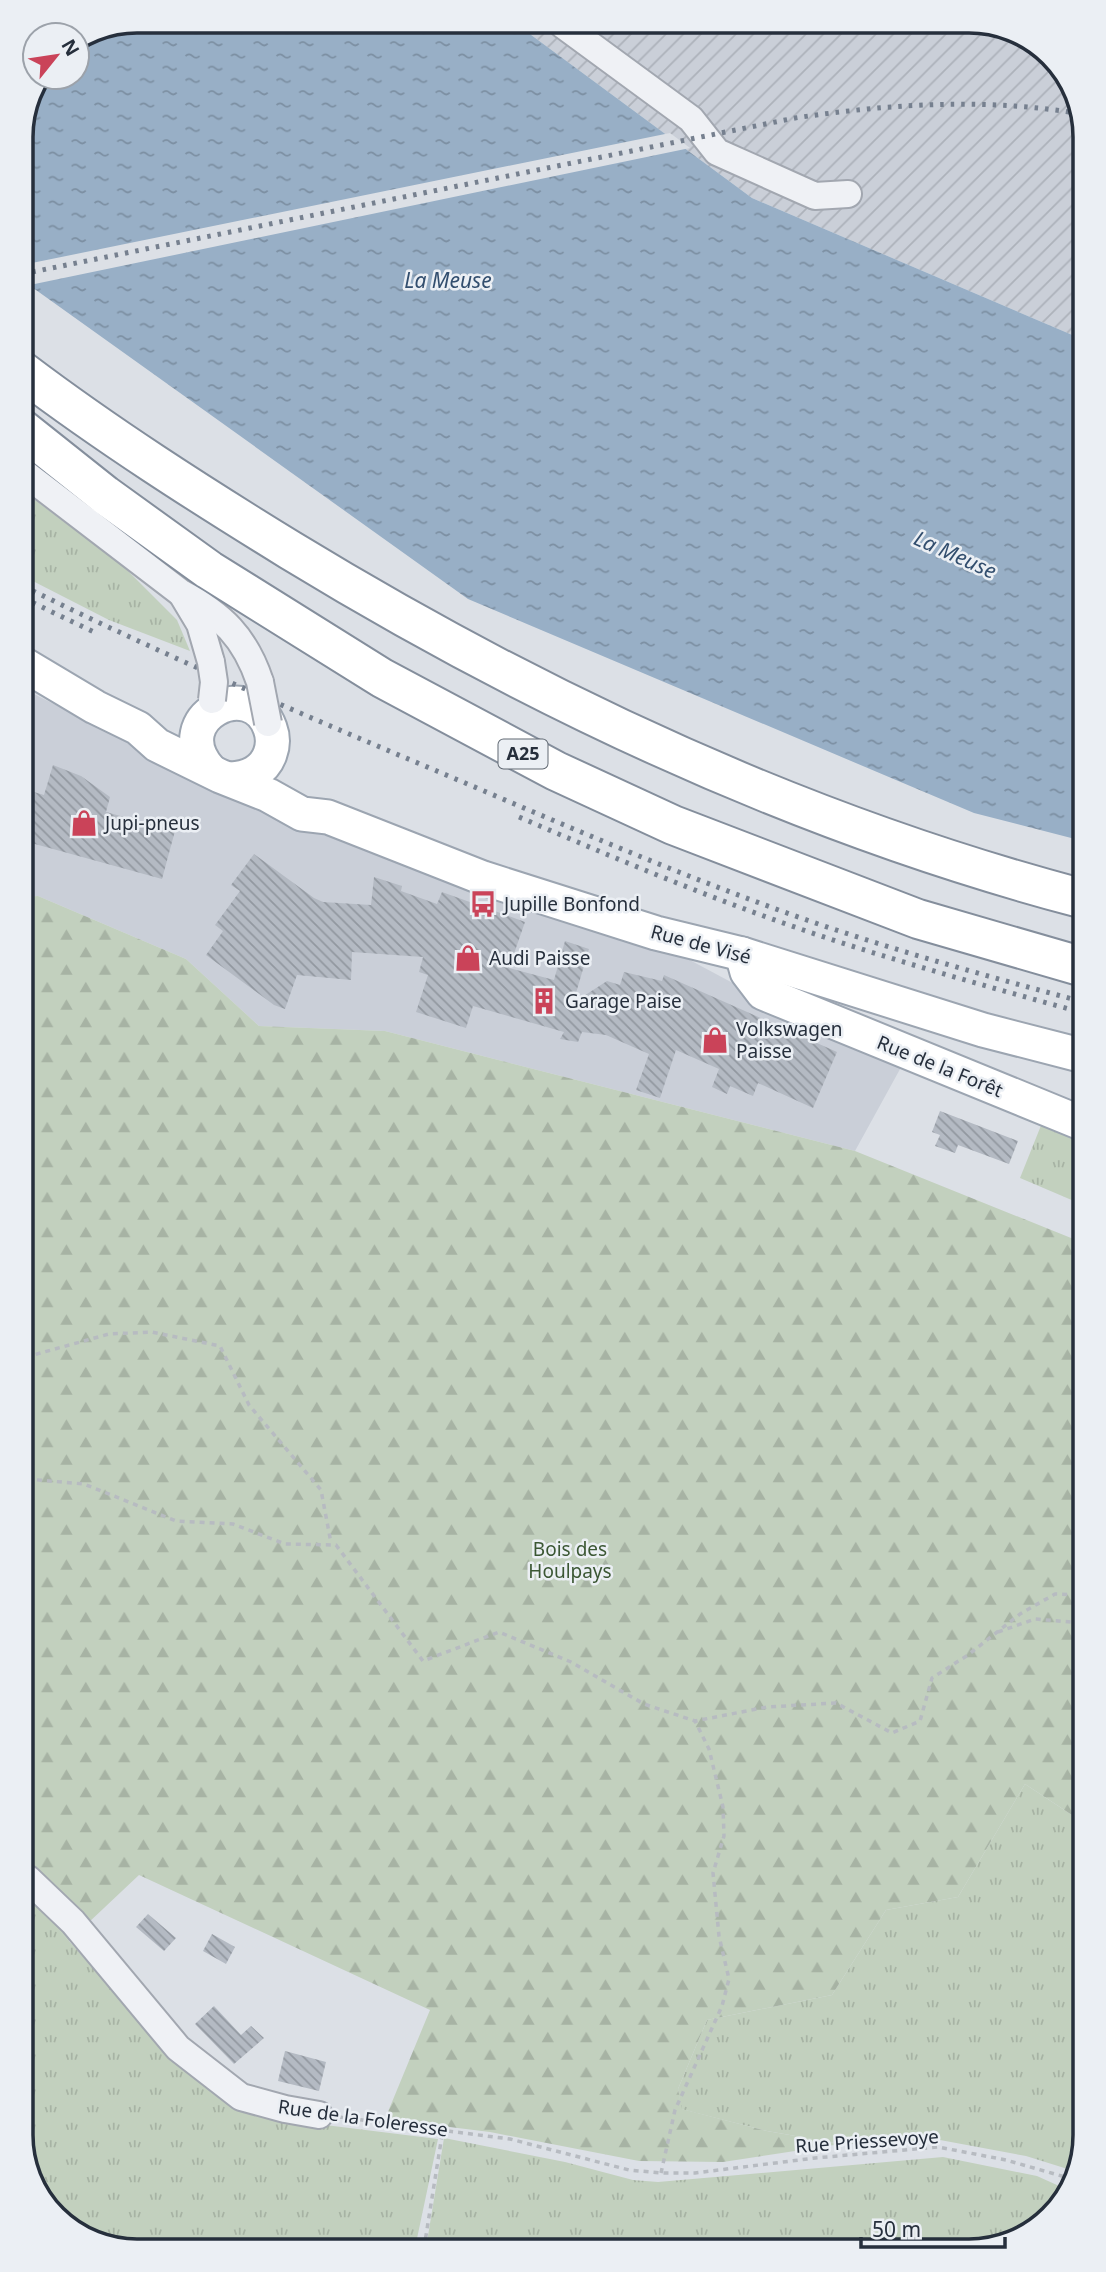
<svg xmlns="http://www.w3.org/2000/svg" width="1106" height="2272" viewBox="0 0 1106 2272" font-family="'Noto Sans',sans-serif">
<defs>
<pattern id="industrial-furrows" width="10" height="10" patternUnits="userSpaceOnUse" patternTransform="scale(1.75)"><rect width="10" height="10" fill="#cacfd8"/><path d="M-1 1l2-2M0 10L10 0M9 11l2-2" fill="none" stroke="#adb2ba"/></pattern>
<pattern id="grass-tufts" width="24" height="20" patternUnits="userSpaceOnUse" patternTransform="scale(1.75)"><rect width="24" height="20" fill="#c2d0be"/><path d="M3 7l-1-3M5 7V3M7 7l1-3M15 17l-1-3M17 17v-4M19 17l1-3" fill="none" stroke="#a7b3a4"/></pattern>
<pattern id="forest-firs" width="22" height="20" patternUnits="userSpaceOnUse" patternTransform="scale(1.75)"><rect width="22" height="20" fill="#c2d0be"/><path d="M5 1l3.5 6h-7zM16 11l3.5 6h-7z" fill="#a7b3a4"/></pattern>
<pattern id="water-ripples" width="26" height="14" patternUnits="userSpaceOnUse" patternTransform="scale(1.75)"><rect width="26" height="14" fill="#98afc6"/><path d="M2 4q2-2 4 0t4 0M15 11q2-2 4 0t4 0" fill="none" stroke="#7c8fa2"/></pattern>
<pattern id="building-back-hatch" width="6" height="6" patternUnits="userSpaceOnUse" patternTransform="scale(1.75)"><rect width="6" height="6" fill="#b4bac3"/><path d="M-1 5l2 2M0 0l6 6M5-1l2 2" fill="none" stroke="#9298a0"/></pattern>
</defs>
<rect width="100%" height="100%" fill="#dce0e6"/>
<polygon fill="#cacfd8" points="24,689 211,783 350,844 477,894 686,958 759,997 905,1060 855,1151 385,1031 259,1026 186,959 38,896 24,897"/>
<polygon fill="url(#industrial-furrows)" points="977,21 1039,45 1076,93 1077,337 752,198 519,26"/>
<g fill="url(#grass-tufts)">
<polygon points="23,491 123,566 177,620 190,651 109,620 23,576"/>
<polygon points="1044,1118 1081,1133 1081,1204 1020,1178"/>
<polygon points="1025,1784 1084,1823 1085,2135 1074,2171 1026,2156 940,2140 841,2144 767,2131 681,2109 678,2089 707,2020 832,1995 886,1910 958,1897"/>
<polygon points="34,1902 175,2059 301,2122 438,2139 415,2248 130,2251 72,2231 30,2179 29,1904"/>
<polygon points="444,2138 565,2162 633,2180 658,2182 943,2157 1037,2176 1068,2190 1065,2200 1013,2242 426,2248"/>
</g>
<polygon fill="url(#forest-firs)" points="38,896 186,959 259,1026 385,1031 855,1151 1081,1242 1084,1823 1025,1784 958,1897 886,1910 832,1995 707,2020 678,2089 682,2109 767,2131 841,2144 723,2162 639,2161 490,2132 385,2119 430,2010 139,1875 69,1941 29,1899 24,897"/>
<polygon fill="url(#water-ripples)" points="519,26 752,198 1077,337 1079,840 974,813 468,599 22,280 21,130 45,77 77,77 77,40 93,30"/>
<polygon fill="#dce0e6" points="670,133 690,148 25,286 22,285 22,265"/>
<g fill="url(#building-back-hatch)">
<polygon points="53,765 81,776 110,797 106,812 175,831 162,879 24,841 24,789 44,795"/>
<polygon points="254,854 314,898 323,902 371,905 374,877 402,886 401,891 437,904 442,892 525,922 509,968 554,980 565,941 589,949 573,1003 607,981 620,985 624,972 662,981 664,975 837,1052 813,1108 758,1083 753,1096 730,1086 727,1094 712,1087 719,1069 676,1050 660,1098 636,1090 649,1054 606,1035 582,1032 578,1042 560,1039 564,1032 473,1006 466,1028 416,1012 428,975 419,972 423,957 352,952 351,980 297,975 285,1009 274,1005 206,955 223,931 215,925 240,891 231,885"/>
<polygon points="940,1111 1018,1141 1009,1164 958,1145 955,1153 935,1146 940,1135 932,1132"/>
<polygon points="148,1914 176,1938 164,1951 136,1927"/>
<polygon points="212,1934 235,1947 226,1964 203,1951"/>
<polygon points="214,2006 241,2035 251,2026 264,2038 234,2064 195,2024"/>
<polygon points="285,2051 326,2062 319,2091 278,2081"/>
</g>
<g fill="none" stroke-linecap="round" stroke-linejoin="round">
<defs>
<g id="minor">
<polyline points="563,25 691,119 717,152 815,196 848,194"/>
<path d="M23,472l158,121c41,22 64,44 79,89"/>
<polyline points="182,594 200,624 211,662"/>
<polyline points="28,1879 73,1922 178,2048 241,2097 285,2109 319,2115"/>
</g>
<g id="major">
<polyline points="23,664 95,707 138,728 157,745 220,776 268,795 302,814 328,817 483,878 656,933 742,954 983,1030 1080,1055"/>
<path d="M209,769c-44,-51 42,-95 61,-41 3,8 3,18 0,26 -6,17 -22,24 -39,25"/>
<polyline points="742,954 747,972 763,993 1081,1123"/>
</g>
<g id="highway">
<path d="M22,371c86,65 177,123 268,179 246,150 510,274 790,348"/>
<polyline points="22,429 105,495 209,570 382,678 556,771 673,825 918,919 1080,966"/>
</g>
</defs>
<use href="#minor" stroke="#a2a7b0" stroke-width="30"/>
<use href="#major" stroke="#9ca5b1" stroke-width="37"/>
<use href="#highway" stroke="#848e9c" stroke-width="42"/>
<g stroke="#b7bbc1" stroke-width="3.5" stroke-dasharray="5 5" stroke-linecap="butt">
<polyline points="26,1357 109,1334 152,1332 220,1346 249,1405 321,1490 331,1543"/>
<polyline points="27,1479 84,1484 176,1521 233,1524 285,1544 336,1545 423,1661 499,1632 571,1662 644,1704 695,1721 767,1707 836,1703 892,1733 920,1721 932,1678 968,1655 1020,1614 1055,1594 1083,1595"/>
<polyline points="998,1632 1035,1619 1083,1623"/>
<polyline points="339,2117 510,2139 629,2170 661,2173 695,2173 815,2158 938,2147 1006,2160 1072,2179"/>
<polyline points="661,2173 675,2110 722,2006 729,1979 719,1936 713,1873 724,1836 723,1807 709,1749 695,1721"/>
<polyline points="424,2248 443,2129"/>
</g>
<use href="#minor" stroke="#eff1f5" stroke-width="26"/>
<use href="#major" stroke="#fff" stroke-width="33"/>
<use href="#highway" stroke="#fff" stroke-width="38"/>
<g stroke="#76808f" stroke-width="5" stroke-dasharray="3.5 7" stroke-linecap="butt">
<path d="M22,274l773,-156c94,-14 188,-20 281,-5"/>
<path d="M23,586c132,65 266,123 402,180 135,57 269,116 408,163 82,27 164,50 247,72"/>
<polyline points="23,598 98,634"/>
<path d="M519,817c102,44 205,87 311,122 83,27 166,50 250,73"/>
</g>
<defs>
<g id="minor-bridge">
<polyline points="211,662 214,682 212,700"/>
<polyline points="260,682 268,723"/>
</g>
</defs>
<use href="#minor-bridge" stroke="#a2a7b0" stroke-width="30" stroke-linecap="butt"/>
<use href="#minor-bridge" stroke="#eff1f5" stroke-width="26"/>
</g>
<defs>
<symbol id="shop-bare" viewBox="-9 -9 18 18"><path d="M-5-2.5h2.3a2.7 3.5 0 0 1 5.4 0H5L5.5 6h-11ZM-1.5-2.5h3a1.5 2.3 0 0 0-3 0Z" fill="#ca4359" stroke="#ebeff4" stroke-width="2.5" paint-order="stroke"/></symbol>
<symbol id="bus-bare" viewBox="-9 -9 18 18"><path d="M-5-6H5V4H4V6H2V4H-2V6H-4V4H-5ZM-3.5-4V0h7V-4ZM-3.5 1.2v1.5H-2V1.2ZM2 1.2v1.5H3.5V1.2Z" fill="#ca4359" stroke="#ebeff4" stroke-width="2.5" paint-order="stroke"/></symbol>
<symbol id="building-bare" viewBox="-9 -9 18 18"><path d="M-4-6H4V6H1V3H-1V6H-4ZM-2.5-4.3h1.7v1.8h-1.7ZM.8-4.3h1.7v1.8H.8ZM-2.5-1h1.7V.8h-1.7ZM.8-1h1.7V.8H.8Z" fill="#ca4359" stroke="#ebeff4" stroke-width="2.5" paint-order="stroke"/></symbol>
</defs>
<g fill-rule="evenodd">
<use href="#shop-bare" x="65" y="804" width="38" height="38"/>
<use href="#bus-bare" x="464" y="885" width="38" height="38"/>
<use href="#shop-bare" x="449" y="939" width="38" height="38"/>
<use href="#building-bare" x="525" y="982" width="38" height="38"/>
<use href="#shop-bare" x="696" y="1021" width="38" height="38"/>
</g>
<g text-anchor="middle" stroke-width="5" stroke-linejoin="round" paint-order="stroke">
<rect fill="#ebeff4" stroke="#616973" stroke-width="2" x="498.5" y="739.5" width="49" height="29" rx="5"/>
<g font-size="18" font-weight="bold" fill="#262f3c">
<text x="523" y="760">A25</text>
</g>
<g font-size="19" fill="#262f3c" stroke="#ebeff4" text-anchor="start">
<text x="105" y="830">Jupi-pneus</text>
<text x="504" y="911">Jupille Bonfond</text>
<text x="489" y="965">Audi Paisse</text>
<text x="565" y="1008">Garage Paise</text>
<text x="736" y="1036">Volkswagen<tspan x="736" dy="22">Paisse</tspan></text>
</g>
<g font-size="19" fill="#262f3c" stroke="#ebeff4">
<text transform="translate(701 944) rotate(15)" y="7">Rue de Visé</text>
<text transform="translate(940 1066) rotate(22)" y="7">Rue de la Forêt</text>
<text transform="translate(363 2118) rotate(8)" y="7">Rue de la Foleresse</text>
<text transform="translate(867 2141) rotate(-4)" y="7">Rue Priessevoye</text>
</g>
<g font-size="19" fill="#3b5734" stroke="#ebeff4">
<text x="570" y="1556">Bois des<tspan x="570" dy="22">Houlpays</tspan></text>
</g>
<g font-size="21" font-style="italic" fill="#324e6e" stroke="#ebeff4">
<text x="448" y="288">La Meuse</text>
<text transform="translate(955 555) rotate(24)" y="7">La Meuse</text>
</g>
</g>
<path d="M0 0H1106V2272H0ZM137 33H969A104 104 0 0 1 1073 137V2135A104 104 0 0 1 969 2239H137A104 104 0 0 1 33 2135V137A104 104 0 0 1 137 33Z" fill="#ebeff4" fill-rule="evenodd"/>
<path fill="none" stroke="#262f3c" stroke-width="3.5" d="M137 33H969A104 104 0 0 1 1073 137V2135A104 104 0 0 1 969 2239H137A104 104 0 0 1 33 2135V137A104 104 0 0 1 137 33Z"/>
<g transform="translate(56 56) rotate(60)"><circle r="33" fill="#ebeff4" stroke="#9ca2aa" stroke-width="2"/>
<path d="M0-5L12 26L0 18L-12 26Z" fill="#ca4359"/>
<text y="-10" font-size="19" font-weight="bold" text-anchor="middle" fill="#262f3c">N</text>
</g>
<path d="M861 2237v10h144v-10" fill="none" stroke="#262f3c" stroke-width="3.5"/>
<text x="872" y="2237" font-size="21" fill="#262f3c" stroke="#ebeff4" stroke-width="5" paint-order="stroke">50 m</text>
</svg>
